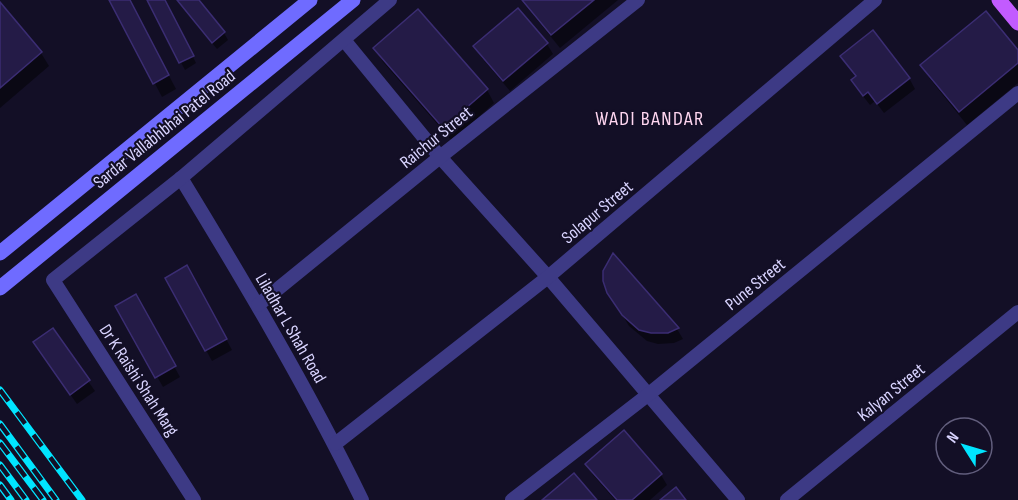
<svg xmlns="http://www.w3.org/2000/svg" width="1018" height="500" viewBox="0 0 1018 500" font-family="'Sofia Sans Condensed',sans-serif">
<rect width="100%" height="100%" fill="#130f26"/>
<g fill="#0007">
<polygon points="111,0 129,0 176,89 162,97"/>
<polygon points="148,0 164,0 196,63 185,70"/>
<polygon points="177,0 197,0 224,33 228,40 217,49"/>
<polygon points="521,0 618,0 560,48"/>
<polygon points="0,4 41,53 49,66 0,108"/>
<polygon points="518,10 547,44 553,54 510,91 481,57 475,46"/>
<polygon points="375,49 487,90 494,103 452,141 383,62"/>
<polygon points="1018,52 1018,83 967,125 930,79 922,66"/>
<polygon points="842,56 909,78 915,89 884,113 875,101 870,105 859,91 853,81 856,78"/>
<polygon points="614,255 677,329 683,339 674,343 658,344 647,341 629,326 609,293"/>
<polygon points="193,278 232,350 212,361 206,350"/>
<polygon points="135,296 180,377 163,387 117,306"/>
<polygon points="52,330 95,391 77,404 41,353"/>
<polygon points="587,464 661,475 667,485 650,500 615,500 593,475"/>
</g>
<g fill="#241b47" stroke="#3b2d73" stroke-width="1.5">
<polygon points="109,0 130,0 169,75 153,84"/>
<polygon points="147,0 165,0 194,56 179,63"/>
<polygon points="177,0 199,0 225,32 212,43"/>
<polygon points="522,0 594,0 551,35"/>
<polygon points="0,2 42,52 0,88"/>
<polygon points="518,8 548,43 503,81 473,46"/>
<polygon points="418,9 488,89 443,128 373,48"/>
<polygon points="986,11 1018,50 1018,63 959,112 920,65"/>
<polygon points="873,30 910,78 877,104 868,92 863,96 851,80 856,76 840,56"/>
<polygon points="613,253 679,328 668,333 651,333 639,330 622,315 607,293 603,281 603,271"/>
<polygon points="187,265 227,339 205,351 165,278"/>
<polygon points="136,294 176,366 155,378 115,306"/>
<polygon points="53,328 90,380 70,395 33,342"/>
<polygon points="624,430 662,474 632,500 617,500 585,464"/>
<polygon points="574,473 597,500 542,500"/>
<polygon points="676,487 686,500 660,500"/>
</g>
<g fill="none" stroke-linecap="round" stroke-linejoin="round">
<g stroke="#3d3a85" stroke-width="14">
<polyline points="344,40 440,157 548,277 738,500"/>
<path d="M181,178c64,105 127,211 181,322"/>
<polyline points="258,305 440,157 638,0"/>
<polyline points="335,444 548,277 875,0"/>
<polyline points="194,500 53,280 181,178 390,0"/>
<polyline points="512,500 649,394 1018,93"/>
<polyline points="787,500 1018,312"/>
</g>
<g stroke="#6f6bff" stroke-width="15">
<polyline points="0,253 310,0"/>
<polyline points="0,288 353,0"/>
</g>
<polyline stroke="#c25bff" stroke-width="15" points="999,0 1018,23"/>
<defs>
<g id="rail">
<polyline points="0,390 82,500"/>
<polyline points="0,424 56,500"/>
<polyline points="0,443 43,500"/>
<polyline points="0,465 26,500"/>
<polyline points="0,485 11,500"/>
</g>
</defs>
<use href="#rail" stroke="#00e5ff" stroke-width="7"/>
<use href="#rail" stroke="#130f26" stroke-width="4.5" stroke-dasharray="14" stroke-linecap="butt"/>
</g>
<g text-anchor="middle" stroke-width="4.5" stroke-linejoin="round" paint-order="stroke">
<g font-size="18" fill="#d9d4ff" stroke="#130f26">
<text transform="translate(164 129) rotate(-39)" y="6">Sardar Vallabhbhai Patel Road</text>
<text transform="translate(436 137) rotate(-39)" y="6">Raichur Street</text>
<text transform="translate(597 212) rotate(-40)" y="6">Solapur Street</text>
<text transform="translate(755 284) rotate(-39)" y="6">Pune Street</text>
<text transform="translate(291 328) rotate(60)" y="6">Liladhar L Shah Road</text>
<text transform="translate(139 380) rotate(57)" y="6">Dr K Raishi Shah Marg</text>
<text transform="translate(891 392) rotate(-39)" y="6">Kalyan Street</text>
</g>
<g font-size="20" letter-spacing="1.5" fill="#ffd6f0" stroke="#130f26">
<text x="650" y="125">WADI BANDAR</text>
</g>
</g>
<g transform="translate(964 446) rotate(307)"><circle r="28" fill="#130f26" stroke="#625e7d" stroke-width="1.5"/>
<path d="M0-4.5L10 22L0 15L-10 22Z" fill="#00e5ff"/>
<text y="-9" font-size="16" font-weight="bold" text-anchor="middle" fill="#d9d4ff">N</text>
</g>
</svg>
